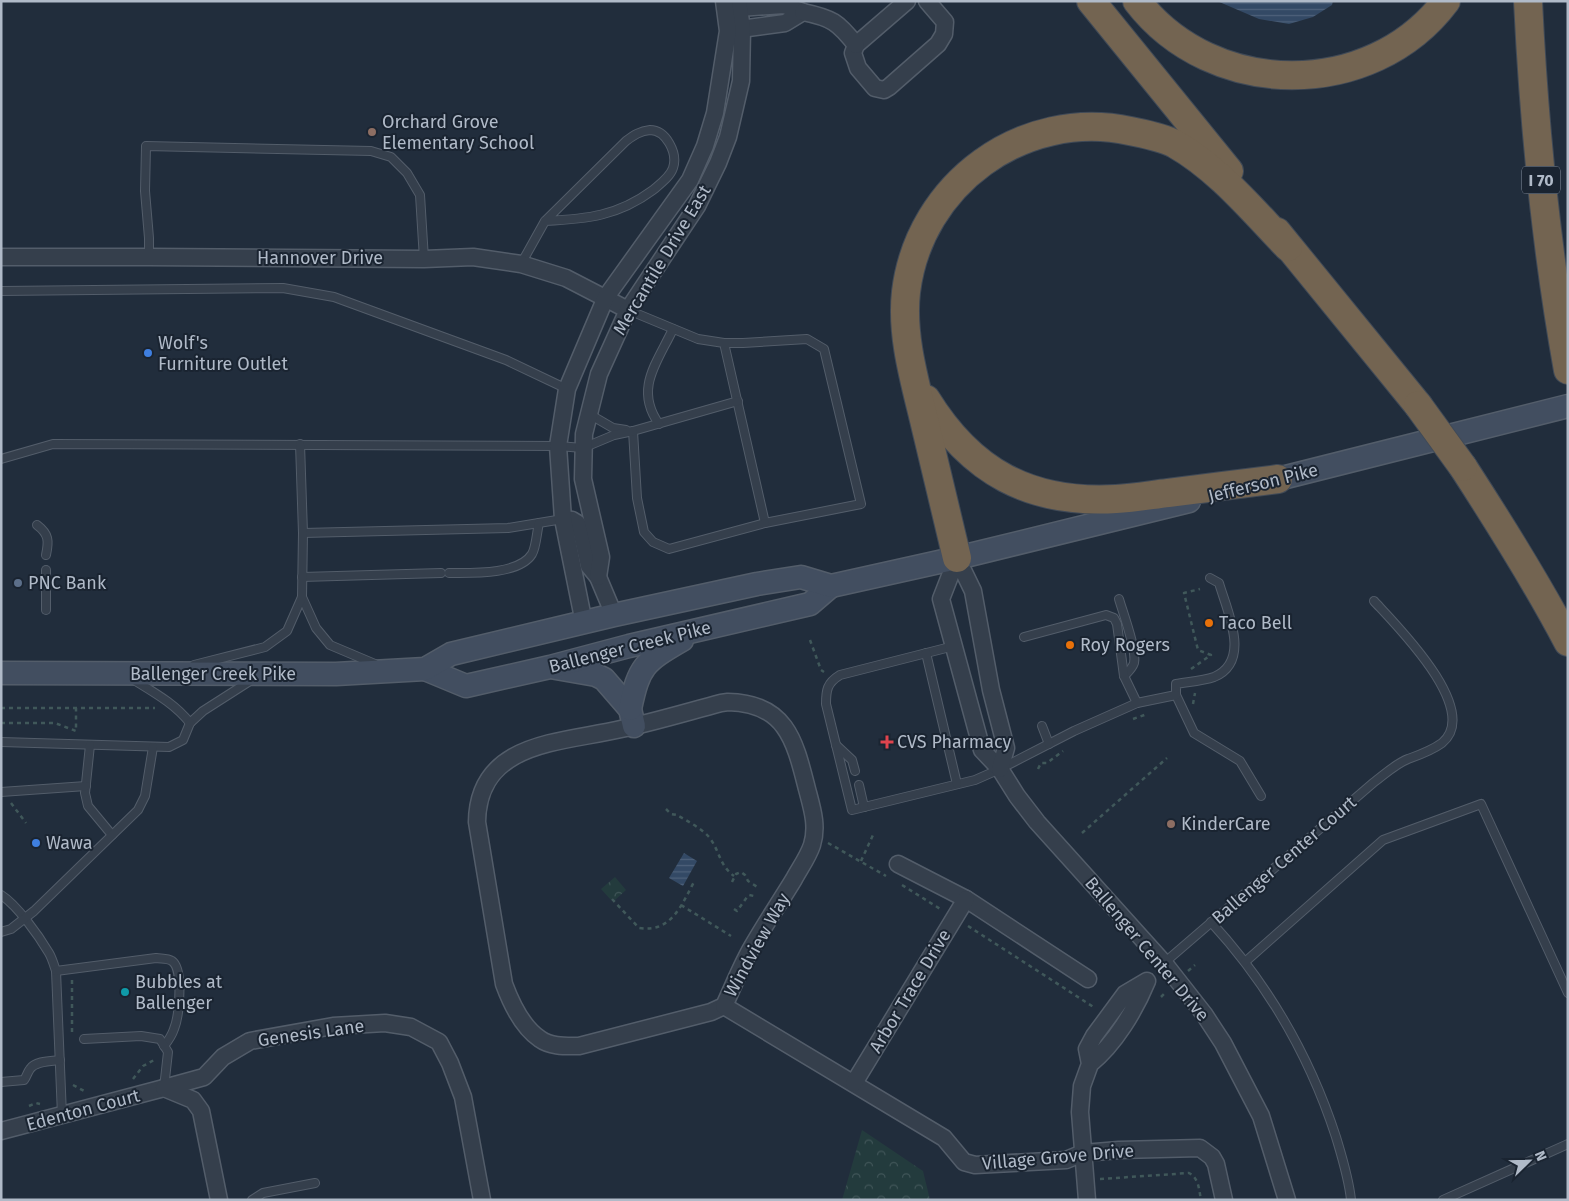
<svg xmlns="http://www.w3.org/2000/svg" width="1569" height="1201" viewBox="0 0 1569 1201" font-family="'Fira Sans',sans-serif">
<defs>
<pattern id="forest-crowns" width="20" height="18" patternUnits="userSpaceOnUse" patternTransform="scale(1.25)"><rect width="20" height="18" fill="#233b3d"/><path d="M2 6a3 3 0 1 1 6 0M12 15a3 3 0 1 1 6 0" fill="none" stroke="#405558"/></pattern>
<pattern id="water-rules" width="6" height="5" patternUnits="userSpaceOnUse" patternTransform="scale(1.25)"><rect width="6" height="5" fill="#334965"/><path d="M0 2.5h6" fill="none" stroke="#4e617a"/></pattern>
</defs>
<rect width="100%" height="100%" fill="#212d3c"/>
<g fill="url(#forest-crowns)">
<polygon points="615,877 626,890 615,900 613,898 611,900 601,889"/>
<polygon points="862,1130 923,1171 930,1200 842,1200"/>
</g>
<g fill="url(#water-rules)">
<polygon points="1217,1 1333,1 1332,5 1313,17 1289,24 1259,19"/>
<polygon points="684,853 697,861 683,886 669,878"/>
</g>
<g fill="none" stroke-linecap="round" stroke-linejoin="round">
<defs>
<g id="lane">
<polyline points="149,257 149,238 145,191 146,146 371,151 391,157 407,173 420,195 424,259"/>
<path d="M521,264l24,-43 81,-80c8,-6 14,-10 24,-11 16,0 28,23 23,38 -3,9 -13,16 -20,22 -35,26 -66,29 -108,31"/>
<polyline points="1,291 283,288 334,297 506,360 567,389"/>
<polyline points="628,310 698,339 724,343 743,343 807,339 824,349 861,504 765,523 724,343"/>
<polyline points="738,401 633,431 637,498 644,532 653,542 669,549 765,523"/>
<polyline points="589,414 613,428 626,430"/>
<path d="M659,424c-25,-35 -2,-61 14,-95"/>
<polyline points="1,459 53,444 558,446 583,448 614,435 633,431"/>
<path d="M37,525c12,9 12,16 9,30"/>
<polyline points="303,533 508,528 563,519"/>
<polyline points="46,570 46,610"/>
<path d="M449,573c22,0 70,2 83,-19 4,-6 5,-23 7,-31"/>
<polyline points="302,577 441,573"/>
<path d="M1210,578l9,5c8,28 33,78 -5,94 -11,4 -27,5 -38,7v11l18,38 46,28 21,35"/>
<polyline points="302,597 316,628 330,645 375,664"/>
<path d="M1119,599c4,14 18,51 15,64 -2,6 -6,9 -10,13"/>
<polyline points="1024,637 1106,615 1114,618 1117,624 1124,676 1137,703"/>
<path d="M954,646l-114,29c-13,8 -14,15 -14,29l26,106 123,-30 25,-11 74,-38 63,-28 39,-8"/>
<polyline points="926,653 957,784"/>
<polyline points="194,665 265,647 287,631 302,597 303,533 300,444"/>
<path d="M134,680c21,13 41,24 56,43l13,-12 50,-32"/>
<polyline points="1042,726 1049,744"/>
<polyline points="1,742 169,747 183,740 190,723"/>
<polyline points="90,745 85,793 88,806 112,835"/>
<polyline points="836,745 852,760 855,771"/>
<polyline points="859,785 864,807"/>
<polyline points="1,792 86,786"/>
<path d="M1,895c16,10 38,41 48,58 3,5 5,12 7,18l6,144"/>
<path d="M1211,922c57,62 99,135 125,215 6,20 13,42 15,63"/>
<polyline points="1,932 11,929 34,911 138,810 145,796 153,747"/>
<polyline points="1245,962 1383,840 1481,804 1568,993"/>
<path d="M1164,963l209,-180c11,-8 22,-19 35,-24 11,-4 23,-8 34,-16 40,-33 -46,-118 -68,-142"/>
<path d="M56,971l100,-13c5,1 11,0 16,3 12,8 7,56 2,68 -2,6 -6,12 -10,17"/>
<polyline points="84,1039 141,1036 160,1039 168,1052 164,1088"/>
<path d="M1,1082l23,-2c3,-4 3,-7 6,-11 5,-8 21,-8 30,-9"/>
<polyline points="252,1200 263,1193 315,1183"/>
<polyline points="1443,1200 1568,1144"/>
</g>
<g id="street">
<polyline points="907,1 856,45 853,53 858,68 875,88 884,90 889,87 938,44 944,34 945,22 927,1"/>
<polyline points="728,11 739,8 784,5 803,12 785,23 733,30"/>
<path d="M803,12c29,6 35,10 53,33"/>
<polyline points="1,257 149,257 424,259 473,257 521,264 566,278 628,310"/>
<polyline points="563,519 572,520 577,523 581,530 589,566 598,577 614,615"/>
<polyline points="957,558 941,599 982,750 1000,769 1017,796 1037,822 1164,963 1204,1014 1223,1043 1261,1116 1287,1200"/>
<polyline points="957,558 973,591 991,690 1006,748 1000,769"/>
<polyline points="598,577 601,557 583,479 584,434 599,374 628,310 697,206 718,163 728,137 741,81 742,29 738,1"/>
<polyline points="584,623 563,519 558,446 567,389 606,297 690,180 705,146 715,113 728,31 724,1"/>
<path d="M728,702c59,1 67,40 79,87 5,19 11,37 5,56 -4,12 -12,23 -18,34 -14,23 -29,45 -42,68 -11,19 -19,40 -28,59l-13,6 -132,34c-13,0 -28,1 -39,-7 -18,-12 -29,-36 -36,-55l-27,-162c1,-81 84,-79 144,-93 33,-7 66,-17 100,-26z"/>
<polyline points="898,864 966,899 1088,979"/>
<polyline points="724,1006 944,1138 964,1162 975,1165 1066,1160 1083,1153 1119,1150 1200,1148 1212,1157 1216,1164 1224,1200"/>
<polyline points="854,1083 966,899"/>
<polyline points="1,1131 164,1088"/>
<polyline points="219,1200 201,1111 193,1100 164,1088 204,1077 223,1057 250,1041 333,1026 385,1023 411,1027 439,1042 450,1063 463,1097 482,1200"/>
<path d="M1087,1200l-7,-88 2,-26 8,-22 -3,-15 7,-13 31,-42 22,-13c-12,29 -32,63 -57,83"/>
</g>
<g id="secondary">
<polyline points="1262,483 1568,406"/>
<polyline points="556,668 596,675 604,679 630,709 634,726"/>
<polyline points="425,669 466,686 550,667 629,646 810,604 831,586"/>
<polyline points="1,673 336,674 425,669 451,654 614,615 757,584 801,577 831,586 957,558 1189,501"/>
<path d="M630,709c9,-43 14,-47 52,-69"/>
</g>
<g id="highway">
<polyline points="1091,1 1229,171"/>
<path d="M1137,1c75,98 234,100 309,0"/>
<path d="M1528,1c6,124 18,247 40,369"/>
<polyline points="1277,232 1418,405"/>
<path d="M926,399c45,73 104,105 190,100 17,-1 35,-4 52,-6 37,-5 73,-9 110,-14"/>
<path d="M1463,467c37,57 73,114 105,175"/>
<path d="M957,558c-11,-45 -21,-89 -32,-134 -10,-42 -24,-88 -19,-132 13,-108 117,-184 224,-161 14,3 32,6 45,13 44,25 78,67 113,103"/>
</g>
</defs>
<use href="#lane" stroke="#535d6a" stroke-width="10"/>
<use href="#street" stroke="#535d6a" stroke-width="19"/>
<use href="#secondary" stroke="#535d6a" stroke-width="25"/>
<use href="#highway" stroke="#404a57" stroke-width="30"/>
<g stroke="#40585a" stroke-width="2.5" stroke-dasharray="4 4" stroke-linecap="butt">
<polyline points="810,640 821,670 824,672"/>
<polyline points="1191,669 1211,655 1198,650 1184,593 1200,589"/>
<polyline points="1193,704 1195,693"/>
<polyline points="1,708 155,708"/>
<polyline points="1133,719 1147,714"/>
<polyline points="1,723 55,723 76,731 76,708"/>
<polyline points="1038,769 1041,763 1047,763 1063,751"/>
<polyline points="11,803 26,823"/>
<path d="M666,809l5,5 6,1c10,6 24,13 32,22 11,14 10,28 25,39"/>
<polyline points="1082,833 1167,758"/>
<polyline points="828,843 886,876"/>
<polyline points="861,861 873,835"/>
<polyline points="732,882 736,874 741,872 745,875 748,881 759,888"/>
<polyline points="902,885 942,910"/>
<path d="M612,899l27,29c32,5 42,-22 55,-46"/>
<polyline points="681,905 731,936"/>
<polyline points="734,909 737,911 747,897 749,895 754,896"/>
<polyline points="968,926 1095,1008"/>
<polyline points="1188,971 1195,965"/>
<polyline points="72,980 72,1032"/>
<polyline points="1161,997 1166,992"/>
<polyline points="133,1079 143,1066 156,1059"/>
<polyline points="73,1085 86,1092"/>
<polyline points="29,1106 36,1103 40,1104"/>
<path d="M1100,1179l89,-6c10,5 10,17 12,27"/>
</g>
<use href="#lane" stroke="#353f4c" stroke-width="8"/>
<use href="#street" stroke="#353f4c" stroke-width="16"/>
<use href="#secondary" stroke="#424e60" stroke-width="22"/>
<use href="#highway" stroke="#736451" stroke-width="28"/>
<defs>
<polyline id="highway-bridge" points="1418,405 1463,467"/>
</defs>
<use href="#highway-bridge" stroke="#404a57" stroke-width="30" stroke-linecap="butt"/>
<use href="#highway-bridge" stroke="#736451" stroke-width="28"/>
</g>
<g fill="#8d6e63" stroke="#1a2431" stroke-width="2">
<circle cx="372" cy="132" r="5"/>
<circle cx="1171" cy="824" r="5"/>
</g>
<g fill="#3f7fe0" stroke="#1a2431" stroke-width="2">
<circle cx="148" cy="353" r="5"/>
<circle cx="36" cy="843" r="5"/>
</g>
<circle fill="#5c6f8a" stroke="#1a2431" stroke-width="2" cx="18" cy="583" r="5"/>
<g fill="#e8710a" stroke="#1a2431" stroke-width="2">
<circle cx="1209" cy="623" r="5"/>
<circle cx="1070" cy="645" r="5"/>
</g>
<path fill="#e0444e" stroke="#1a2431" stroke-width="2" d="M884.5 734.5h5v5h5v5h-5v5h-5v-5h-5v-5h5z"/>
<circle fill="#0f9aa8" stroke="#1a2431" stroke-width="2" cx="125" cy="992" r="5"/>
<g text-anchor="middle" stroke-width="4" stroke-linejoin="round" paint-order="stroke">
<rect fill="#1a2431" stroke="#838d9b" stroke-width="1" x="1522" y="166.5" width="38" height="27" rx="4"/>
<g font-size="16" font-weight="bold" fill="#b0bac8">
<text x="1541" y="186">I 70</text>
</g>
<g font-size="18" fill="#b0bac8" stroke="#1a2431" text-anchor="start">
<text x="382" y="128">Orchard Grove<tspan x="382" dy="21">Elementary School</tspan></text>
<text x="158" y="349">Wolf's<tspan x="158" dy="21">Furniture Outlet</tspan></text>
<text x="28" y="589">PNC Bank</text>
<text x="1219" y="629">Taco Bell</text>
<text x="1080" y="651">Roy Rogers</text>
<text x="897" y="748">CVS Pharmacy</text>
<text x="1181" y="830">KinderCare</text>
<text x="46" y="849">Wawa</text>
<text x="135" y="988">Bubbles at<tspan x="135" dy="21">Ballenger</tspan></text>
</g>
<g font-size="18" fill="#b0bac8" stroke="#1a2431">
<text x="320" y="264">Hannover Drive</text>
<text transform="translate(662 260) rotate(-59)" y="6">Mercantile Drive East</text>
<text transform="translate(1263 483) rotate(-14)" y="6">Jefferson Pike</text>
<text transform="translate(630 647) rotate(-14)" y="6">Ballenger Creek Pike</text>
<text x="213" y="680">Ballenger Creek Pike</text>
<text transform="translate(1284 860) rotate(-41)" y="6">Ballenger Center Court</text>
<text transform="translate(757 945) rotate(-61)" y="6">Windview Way</text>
<text transform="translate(1147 949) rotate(50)" y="6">Ballenger Center Drive</text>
<text transform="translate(910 991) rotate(-59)" y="6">Arbor Trace Drive</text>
<text transform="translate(311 1033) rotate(-8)" y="6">Genesis Lane</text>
<text transform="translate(83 1110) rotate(-15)" y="6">Edenton Court</text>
<text transform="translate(1058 1157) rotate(-5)" y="6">Village Grove Drive</text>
</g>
</g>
<rect width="1569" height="1201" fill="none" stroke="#b0bac8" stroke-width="5"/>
<g transform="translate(1529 1161) rotate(67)" stroke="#1a2431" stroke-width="4" paint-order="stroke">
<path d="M0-4L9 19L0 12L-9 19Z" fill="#b0bac8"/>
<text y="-8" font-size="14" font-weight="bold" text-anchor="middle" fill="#b0bac8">N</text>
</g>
</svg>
